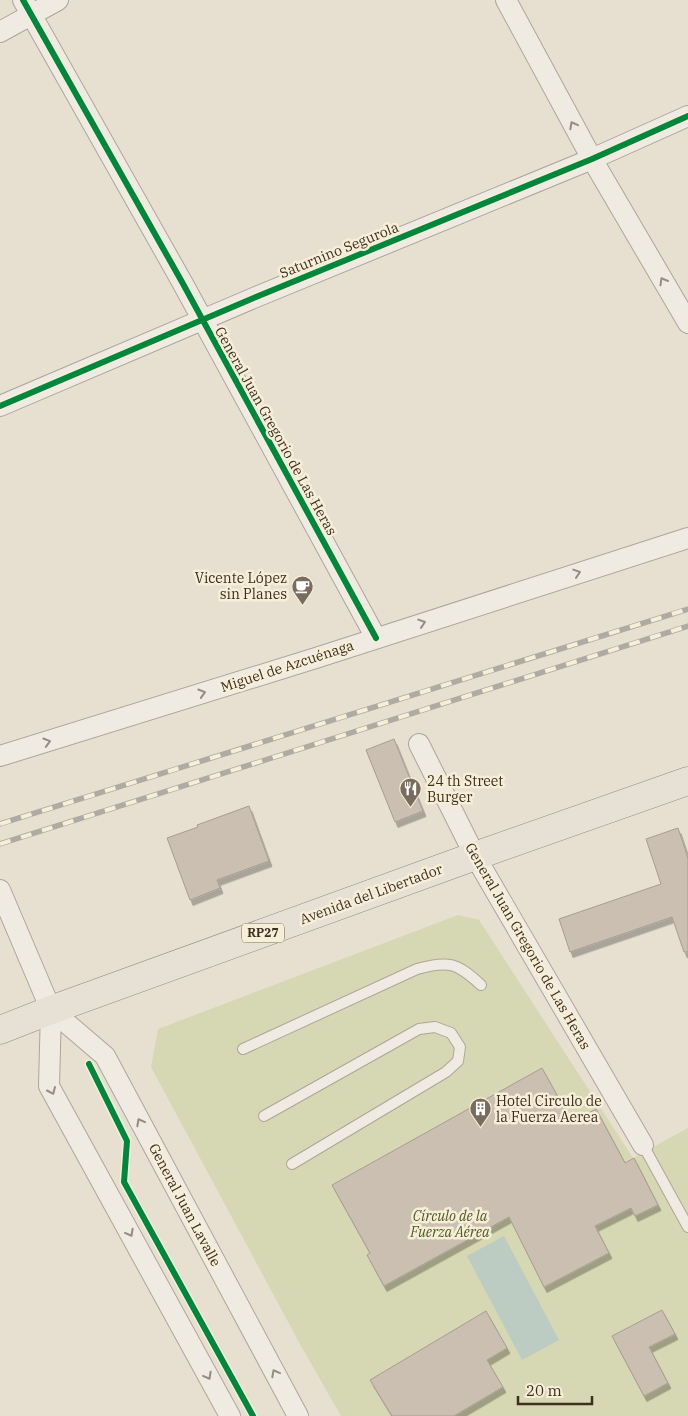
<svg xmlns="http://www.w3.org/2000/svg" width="688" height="1416" viewBox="0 0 688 1416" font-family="'IBM Plex Serif',serif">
<defs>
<filter id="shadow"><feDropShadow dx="3" dy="5.5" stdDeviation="0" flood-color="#0004"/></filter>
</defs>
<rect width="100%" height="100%" fill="#e7e0d1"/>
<polygon fill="#d6d7b3" points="458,915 479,920 633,1158 688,1128 688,1416 341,1416 301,1346 151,1067 158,1029"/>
<polygon fill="#bcccc2" points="504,1236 559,1340 522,1360 467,1256"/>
<g fill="#cbbfb2" stroke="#a89c90" filter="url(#shadow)">
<polygon points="394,739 423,811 395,822 366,750"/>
<polygon points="249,806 269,861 217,880 220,888 190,900 167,838 198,827 197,825"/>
<polygon points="678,828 688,858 688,952 684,952 672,917 570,952 559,919 661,884 646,839"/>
<polygon points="542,1068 572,1122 596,1109 625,1163 634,1158 658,1205 635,1216 631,1208 595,1226 609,1253 544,1287 509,1217 384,1286 367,1255 370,1253 332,1185"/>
<polygon points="662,1310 675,1334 649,1347 668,1383 644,1396 612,1336"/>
<polygon points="486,1311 507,1348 487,1360 503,1387 454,1416 392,1416 370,1380"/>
</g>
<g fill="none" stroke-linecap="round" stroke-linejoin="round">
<defs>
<g id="service">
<path d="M243,1049l174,-80c32,-9 40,-6 64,16"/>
<polyline points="264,1116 419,1029 435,1027 451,1033 460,1047 458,1061 446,1072 292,1164"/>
<polyline points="643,1145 688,1227"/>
</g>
<g id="minor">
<polyline points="23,0 182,282 376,638"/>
<polyline points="506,0 592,159 688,323"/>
<polyline points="0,32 58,0"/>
<polyline points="0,406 256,297 592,159 688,116"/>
<polyline points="419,744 475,856 643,1145"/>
<polyline points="0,756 319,657 688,538"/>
<polyline points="0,890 51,1010 49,1086 230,1416"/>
<polyline points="51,1010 105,1056 298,1416"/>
</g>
<polyline id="primary" points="0,1030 51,1010 475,856 688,781"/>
</defs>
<use href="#service" stroke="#ada599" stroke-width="12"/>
<use href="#minor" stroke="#ada599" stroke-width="22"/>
<use href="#primary" stroke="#928b80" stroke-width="29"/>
<use href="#service" stroke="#efebe3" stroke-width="10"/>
<use href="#minor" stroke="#efebe3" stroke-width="20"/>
<use href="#primary" stroke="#e6e1d4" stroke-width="28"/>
<defs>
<g id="rail">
<polyline points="0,824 688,609"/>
<polyline points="0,844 688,626"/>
</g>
</defs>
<use href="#rail" stroke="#afaaa2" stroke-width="5.5"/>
<use href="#rail" stroke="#f7eed8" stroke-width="4" stroke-dasharray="11" stroke-linecap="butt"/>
<defs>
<g id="cycleway">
<polyline points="23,0 182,282 376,638"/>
<polyline points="0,406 256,297 592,159 688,116"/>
<polyline points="89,1064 127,1141 124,1182 253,1416"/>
</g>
</defs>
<use href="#cycleway" stroke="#f7eed8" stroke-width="9"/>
<use href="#cycleway" stroke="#00873e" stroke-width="6"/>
</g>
<defs><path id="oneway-chevron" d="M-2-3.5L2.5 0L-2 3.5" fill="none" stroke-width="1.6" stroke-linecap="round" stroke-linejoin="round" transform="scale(1.25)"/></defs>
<g stroke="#968c82">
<use href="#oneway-chevron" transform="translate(573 125) rotate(-118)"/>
<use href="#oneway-chevron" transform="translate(663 281) rotate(-120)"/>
<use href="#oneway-chevron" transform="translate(577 573) rotate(-18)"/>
<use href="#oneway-chevron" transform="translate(422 623) rotate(-18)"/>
<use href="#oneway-chevron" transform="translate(202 693) rotate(-17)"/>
<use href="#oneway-chevron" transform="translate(47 742) rotate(-17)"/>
<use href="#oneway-chevron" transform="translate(52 1091) rotate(66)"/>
<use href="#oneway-chevron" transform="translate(140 1122) rotate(-118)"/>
<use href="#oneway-chevron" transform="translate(130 1233) rotate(61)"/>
<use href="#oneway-chevron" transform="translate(275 1373) rotate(-118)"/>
<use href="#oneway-chevron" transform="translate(208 1376) rotate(61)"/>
</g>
<defs>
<symbol id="cafe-pin" viewBox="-11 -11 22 30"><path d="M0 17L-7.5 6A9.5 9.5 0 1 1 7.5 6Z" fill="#786c5e" stroke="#f7eed8"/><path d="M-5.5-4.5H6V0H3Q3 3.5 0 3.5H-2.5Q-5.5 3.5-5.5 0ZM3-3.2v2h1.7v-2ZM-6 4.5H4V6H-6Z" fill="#fff"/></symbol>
<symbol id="restaurant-pin" viewBox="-11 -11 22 30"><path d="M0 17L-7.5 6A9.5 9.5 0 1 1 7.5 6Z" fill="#786c5e" stroke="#f7eed8"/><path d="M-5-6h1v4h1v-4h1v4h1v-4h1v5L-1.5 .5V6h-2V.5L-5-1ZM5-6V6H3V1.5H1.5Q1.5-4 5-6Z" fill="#fff"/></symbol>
<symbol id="building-pin" viewBox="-11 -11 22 30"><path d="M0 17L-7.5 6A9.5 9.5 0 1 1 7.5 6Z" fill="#786c5e" stroke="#f7eed8"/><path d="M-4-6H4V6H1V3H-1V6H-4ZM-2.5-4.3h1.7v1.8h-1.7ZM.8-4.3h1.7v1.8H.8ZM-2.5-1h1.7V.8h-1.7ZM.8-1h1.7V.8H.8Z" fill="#fff"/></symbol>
</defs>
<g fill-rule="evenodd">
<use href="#cafe-pin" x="290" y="574" width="25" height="34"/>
<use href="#restaurant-pin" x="398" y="776" width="25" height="34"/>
<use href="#building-pin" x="468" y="1096" width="25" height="34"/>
</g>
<g text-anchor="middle" stroke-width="5" stroke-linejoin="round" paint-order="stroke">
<rect fill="#f7eed8" stroke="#756857" stroke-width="1" x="242" y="923.5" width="42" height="19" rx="4"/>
<g font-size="12" font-weight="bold" fill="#3d2e20">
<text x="263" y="937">RP27</text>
</g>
<g font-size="14" fill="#3d2e20" stroke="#f7eed8">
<text transform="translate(339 250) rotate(-22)" y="5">Saturnino Segurola</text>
<text transform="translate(276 431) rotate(61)" y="5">General Juan Gregorio de Las Heras</text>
<text transform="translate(287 666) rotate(-18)" y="5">Miguel de Azcuénaga</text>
<text transform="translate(371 894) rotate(-20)" y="5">Avenida del Libertador</text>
<text transform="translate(528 946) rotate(60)" y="5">General Juan Gregorio de Las Heras</text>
<text transform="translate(185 1205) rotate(62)" y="5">General Juan Lavalle</text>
</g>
<g font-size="14" fill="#3d2e20" stroke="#f7eed8" text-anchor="start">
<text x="287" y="583" text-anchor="end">Vicente López<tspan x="287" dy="16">sin Planes</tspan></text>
<text x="427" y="786">24 th Street<tspan x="427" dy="16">Burger</tspan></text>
<text x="496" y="1106">Hotel Circulo de<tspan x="496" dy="16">la Fuerza Aerea</tspan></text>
</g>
<g font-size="14" font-style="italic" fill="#4d5a26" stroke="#f7eed8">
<text x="450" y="1221">Círculo de la<tspan x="450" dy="16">Fuerza Aérea</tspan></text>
</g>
</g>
<path d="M518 1396v8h74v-8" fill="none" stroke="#3d2e20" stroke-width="2.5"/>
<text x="526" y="1396" font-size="15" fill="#3d2e20" stroke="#f7eed8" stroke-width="4" paint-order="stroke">20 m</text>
</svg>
